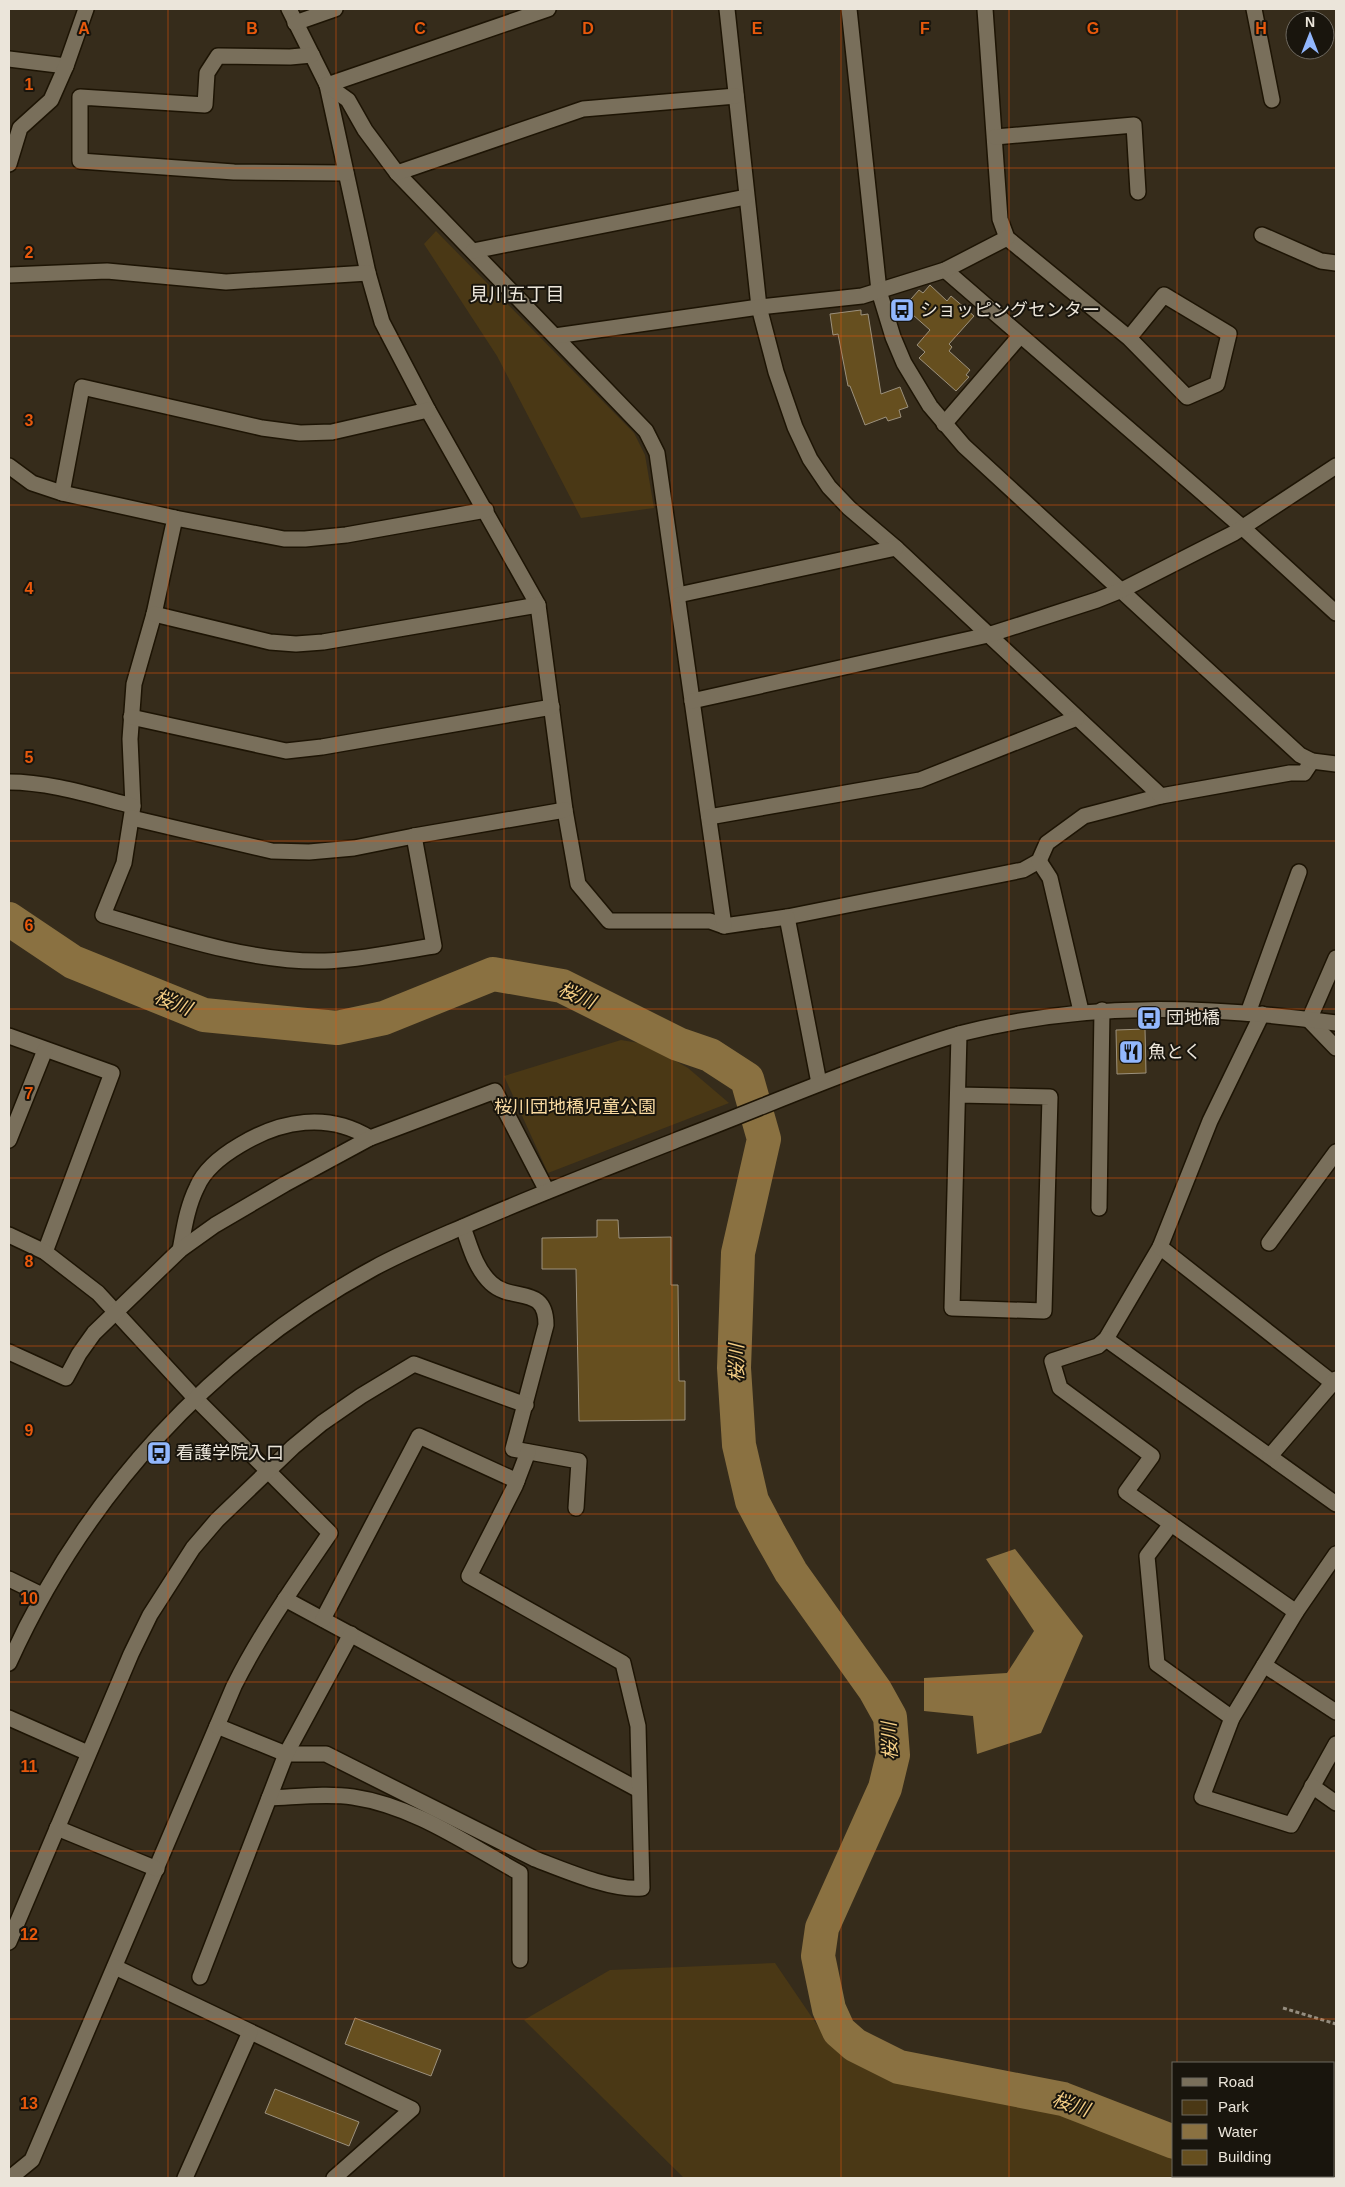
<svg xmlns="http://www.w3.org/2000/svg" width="1345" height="2187" viewBox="0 0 1345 2187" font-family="Arial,'Noto Sans JP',sans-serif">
<rect width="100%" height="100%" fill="#362c1b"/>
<g fill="#4a3815">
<polygon points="436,231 634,433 645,455 654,508 581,518 497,356 424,244"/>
<polygon points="621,1040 645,1044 688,1068 729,1103 548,1173 504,1076"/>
<polygon points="775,1963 824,2035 896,2074 1063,2111 1174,2154 1174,2176 1228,2176 1235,2178 684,2178 524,2020 610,1970"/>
</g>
<polygon fill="#8a7141" points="1015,1549 1083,1636 1041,1733 977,1754 973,1716 924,1711 924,1678 1007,1673 1034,1631 986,1559"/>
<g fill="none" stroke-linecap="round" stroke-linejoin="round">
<g stroke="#8a7141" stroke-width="34">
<polyline points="9,919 73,962 204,1015 337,1028 384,1018 493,974 562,986 678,1044 710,1055 747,1079 764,1139 738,1253 734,1368 739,1445 752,1501 770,1535 791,1572 875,1690 890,1717 893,1755 885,1788 822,1928 818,1956 829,2009 839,2031 855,2045 899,2067 1063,2099 1174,2142"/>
<polyline points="1296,2176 1302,2178"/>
</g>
</g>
<g fill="#664f1f" stroke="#9c917d">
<polygon points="930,285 947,301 951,296 974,316 949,344 952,347 949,351 970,370 966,375 969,377 956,391 919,358 925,352 917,345 930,330 904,307 919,290 923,293"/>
<polygon points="861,310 861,315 868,314 881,394 900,387 908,407 899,410 901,417 888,421 886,417 865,425 850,386 848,386 838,334 833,335 830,314"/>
<polygon points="1145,1029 1146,1073 1117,1074 1116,1030"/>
<polygon points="597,1220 618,1220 619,1238 671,1237 671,1285 678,1285 679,1381 685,1381 685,1420 579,1421 576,1269 542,1269 542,1238 597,1237"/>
<polygon points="355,2018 441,2050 431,2076 345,2044"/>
<polygon points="275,2089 359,2122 349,2146 265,2113"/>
</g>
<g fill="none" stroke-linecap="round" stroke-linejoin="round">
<defs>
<g id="minor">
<polyline points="289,9 327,85 368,273 382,322 428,410 538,605 565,810 578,884 609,921 710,921 724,926 787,917 1023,870 1039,861 1047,843 1084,816 1161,796 1290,773 1304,773 1312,761"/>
<polyline points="727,9 759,307 776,372 795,427 810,459 829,487 849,508 896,548 1161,796"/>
<polyline points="849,9 879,291 893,337 904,363 930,406 964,446 1300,755 1312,761 1336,764"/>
<polyline points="985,9 1000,219 1007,238 1129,338 1187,397 1217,384 1229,334 1164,295 1129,338"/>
<polyline points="1254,9 1272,100"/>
<polyline points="295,23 335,9"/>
<polyline points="312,55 290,57 218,56 207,73 205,105 80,97 80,161 234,172 346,173"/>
<polyline points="9,59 66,66"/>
<polyline points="327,85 348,100 365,130 397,173 646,431 657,453 724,926"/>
<polyline points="327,85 548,9"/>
<polyline points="995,137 1134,125 1138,192"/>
<polyline points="9,164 20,128 51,100 66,66 86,9"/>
<polyline points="397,173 583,109 736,96"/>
<polyline points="1262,235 1321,261 1336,263"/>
<polyline points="473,251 746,197"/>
<polyline points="945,270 1242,527 1336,613"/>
<polyline points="9,275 107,271 226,282 368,273"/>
<polyline points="555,336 759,307 862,296 945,270 1007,238"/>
<polyline points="944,424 1020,336"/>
<polyline points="9,466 32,483 62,493 175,518 284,539 305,539 346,535 486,510"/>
<polyline points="62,493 82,387 262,428 300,433 332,432 428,410"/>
<path d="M175,518l-21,96 -20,70 -4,55 3,67 -9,57 -21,52c70,21 150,48 222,46 34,-1 75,-10 109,-15l-20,-110"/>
<polyline points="678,595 896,548"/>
<polyline points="154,614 270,642 296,644 323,642 538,605"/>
<polyline points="692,701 988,635 1097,600 1122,590 1234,533 1336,466"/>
<polyline points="131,717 286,751 322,747 552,707"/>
<path d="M9,782c41,0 84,14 124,24"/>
<polyline points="709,817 920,780 1077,718"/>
<polyline points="132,818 272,851 309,852 354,848 414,836 565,810"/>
<polyline points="1039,861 1050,878 1081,1011"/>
<polyline points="787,917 819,1083"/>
<polyline points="1336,958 1309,1020 1336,1048"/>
<polyline points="1248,1013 1299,872"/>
<polyline points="1262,1014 1210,1121 1160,1247 1106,1339 1098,1346 1052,1361 1060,1388 1152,1456 1126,1492 1296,1612"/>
<polyline points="9,1036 112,1073 45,1252"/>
<polyline points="958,1095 1050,1097 1044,1311 952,1308 959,1034"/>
<polyline points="9,1140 45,1050"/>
<polyline points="1099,1208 1102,1010"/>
<path d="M463,1227c7,19 12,41 28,56 21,20 55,1 55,42l-33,124 66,12 -3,47"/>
<path d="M9,1235l36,17 53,41 97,105 135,135c-34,50 -69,99 -96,153l-202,474 -22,18"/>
<polyline points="1269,1243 1336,1152"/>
<polyline points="1160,1247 1333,1383"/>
<path d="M180,1250c4,-21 7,-43 17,-63 8,-19 26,-32 43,-42 41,-25 88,-33 130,-7"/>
<polyline points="1106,1339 1336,1504"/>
<polyline points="9,1352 66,1378 79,1354 94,1333 180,1250 215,1225 285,1184 370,1138 495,1091 547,1191"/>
<polyline points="1270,1456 1336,1379"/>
<polyline points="1171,1524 1147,1556 1157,1664 1232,1718"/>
<polyline points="1336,1554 1296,1612 1232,1718 1202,1797 1291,1825 1336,1744"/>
<polyline points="9,1579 42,1595"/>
<polyline points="285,1599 639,1790"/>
<polyline points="323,1619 419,1436 517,1481"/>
<path d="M9,1663c76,-168 203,-307 365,-395 33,-18 66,-31 100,-46 67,-29 135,-55 203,-82 66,-25 131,-53 197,-77 30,-11 59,-22 89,-30 126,-32 246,-27 373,-10"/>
<polyline points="1264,1665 1336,1712"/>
<polyline points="9,1718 88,1753"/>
<path d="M217,1726l69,28h40l209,105c29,11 77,32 107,29l-4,-162 -15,-63 -154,-87 46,-90 13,-34"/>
<polyline points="1312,1786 1336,1803"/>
<path d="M269,1798c27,-1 57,-5 84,-1 61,9 114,47 167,76v87"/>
<polyline points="57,1828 157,1869"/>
<polyline points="9,1942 131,1654 150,1615 193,1548 217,1520 293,1447 322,1423 361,1396 414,1364 526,1405"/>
<polyline points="115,1967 412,2109 334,2178"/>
<polyline points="200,1977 286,1754 351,1634"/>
<polyline points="185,2178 250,2032"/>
</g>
</defs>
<use href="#minor" stroke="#1d1404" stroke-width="18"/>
<polyline stroke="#958d7f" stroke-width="3" stroke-dasharray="4 2.5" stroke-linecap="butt" points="1283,2008 1336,2024"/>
<use href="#minor" stroke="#796f5b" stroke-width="15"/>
</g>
<path fill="none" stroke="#e8590c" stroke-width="1" stroke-opacity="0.55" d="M168,9v2169M336,9v2169M504,9v2169M672,9v2169M841,9v2169M1009,9v2169M1177,9v2054M9,168h1327M9,336h1327M9,505h1327M9,673h1327M9,841h1327M9,1009h1327M9,1178h1327M9,1346h1327M9,1514h1327M9,1682h1327M9,1851h1327M9,2019h1327M1177,2176v2"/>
<defs>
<symbol id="bus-square" viewBox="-11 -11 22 22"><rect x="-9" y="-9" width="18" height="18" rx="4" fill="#92b7fd" stroke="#19150d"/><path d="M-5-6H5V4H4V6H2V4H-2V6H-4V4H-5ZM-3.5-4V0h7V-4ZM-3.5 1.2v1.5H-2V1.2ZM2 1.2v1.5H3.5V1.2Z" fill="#111"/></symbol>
<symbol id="restaurant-square" viewBox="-11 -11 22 22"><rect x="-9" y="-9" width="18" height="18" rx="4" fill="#92b7fd" stroke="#19150d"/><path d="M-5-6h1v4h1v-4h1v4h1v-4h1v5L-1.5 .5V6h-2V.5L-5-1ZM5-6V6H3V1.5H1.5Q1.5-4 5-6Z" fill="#111"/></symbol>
</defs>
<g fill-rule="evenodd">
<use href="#bus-square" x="888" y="296" width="28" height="28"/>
<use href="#bus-square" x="1135" y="1004" width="28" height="28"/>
<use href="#restaurant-square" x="1117" y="1038" width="28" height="28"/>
<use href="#bus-square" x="145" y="1439" width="28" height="28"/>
</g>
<g text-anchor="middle" stroke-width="4" stroke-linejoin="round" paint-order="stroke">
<g font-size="18" fill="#ebe5da" stroke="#19150d" text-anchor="start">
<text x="920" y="316">ショッピングセンター</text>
<text x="1166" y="1024">団地橋</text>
<text x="1148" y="1058">魚とく</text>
<text x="176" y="1459">看護学院入口</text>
</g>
<g font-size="18" fill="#fadaa1" stroke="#19150d">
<text x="575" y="1113">桜川団地橋児童公園</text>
</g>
<g font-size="19" fill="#ebe5da" stroke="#19150d">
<text x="517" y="301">見川五丁目</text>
</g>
<g font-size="19" font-style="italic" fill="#f5ce85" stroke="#19150d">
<text transform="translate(577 995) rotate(23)" y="7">桜川</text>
<text transform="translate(173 1002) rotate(22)" y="7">桜川</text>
<text transform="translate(736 1363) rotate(-90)" y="7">桜川</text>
<text transform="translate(889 1741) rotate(-92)" y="7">桜川</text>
<text transform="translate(1071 2104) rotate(18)" y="7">桜川</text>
</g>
</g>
<g font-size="16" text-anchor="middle" font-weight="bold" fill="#e8590c" stroke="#19150d" stroke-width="4" stroke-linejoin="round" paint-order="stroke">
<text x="84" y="34">A</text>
<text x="252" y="34">B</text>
<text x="420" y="34">C</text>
<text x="588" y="34">D</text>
<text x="757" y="34">E</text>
<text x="925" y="34">F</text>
<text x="1093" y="34">G</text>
<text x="1261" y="34">H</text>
<text x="29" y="90">1</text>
<text x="29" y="258">2</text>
<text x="29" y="426">3</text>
<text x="29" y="594">4</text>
<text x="29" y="763">5</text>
<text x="29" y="931">6</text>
<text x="29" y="1099">7</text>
<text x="29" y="1267">8</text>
<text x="29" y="1436">9</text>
<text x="29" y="1604">10</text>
<text x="29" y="1772">11</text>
<text x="29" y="1940">12</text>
<text x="29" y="2109">13</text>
</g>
<rect width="1345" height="2187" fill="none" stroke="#ebe5da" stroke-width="20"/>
<rect x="1172" y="2062" width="162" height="115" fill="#19150d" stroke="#6d685f"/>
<rect x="1182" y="2078" width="25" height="8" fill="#796f5b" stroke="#6d685f"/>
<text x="1218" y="2087" font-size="15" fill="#ebe5da">Road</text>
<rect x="1182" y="2100" width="25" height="15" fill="#4a3815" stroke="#6d685f"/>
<text x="1218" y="2112" font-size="15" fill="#ebe5da">Park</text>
<rect x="1182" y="2124" width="25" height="15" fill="#8a7141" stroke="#6d685f"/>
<text x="1218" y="2137" font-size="15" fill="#ebe5da">Water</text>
<rect x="1182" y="2150" width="25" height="15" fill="#664f1f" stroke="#6d685f"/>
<text x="1218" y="2162" font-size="15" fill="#ebe5da">Building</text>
<g transform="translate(1310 35)"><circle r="24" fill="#19150d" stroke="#6d685f"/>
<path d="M0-4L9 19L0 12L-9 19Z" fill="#92b7fd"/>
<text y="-8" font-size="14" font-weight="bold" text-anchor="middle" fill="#ebe5da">N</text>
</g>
</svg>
